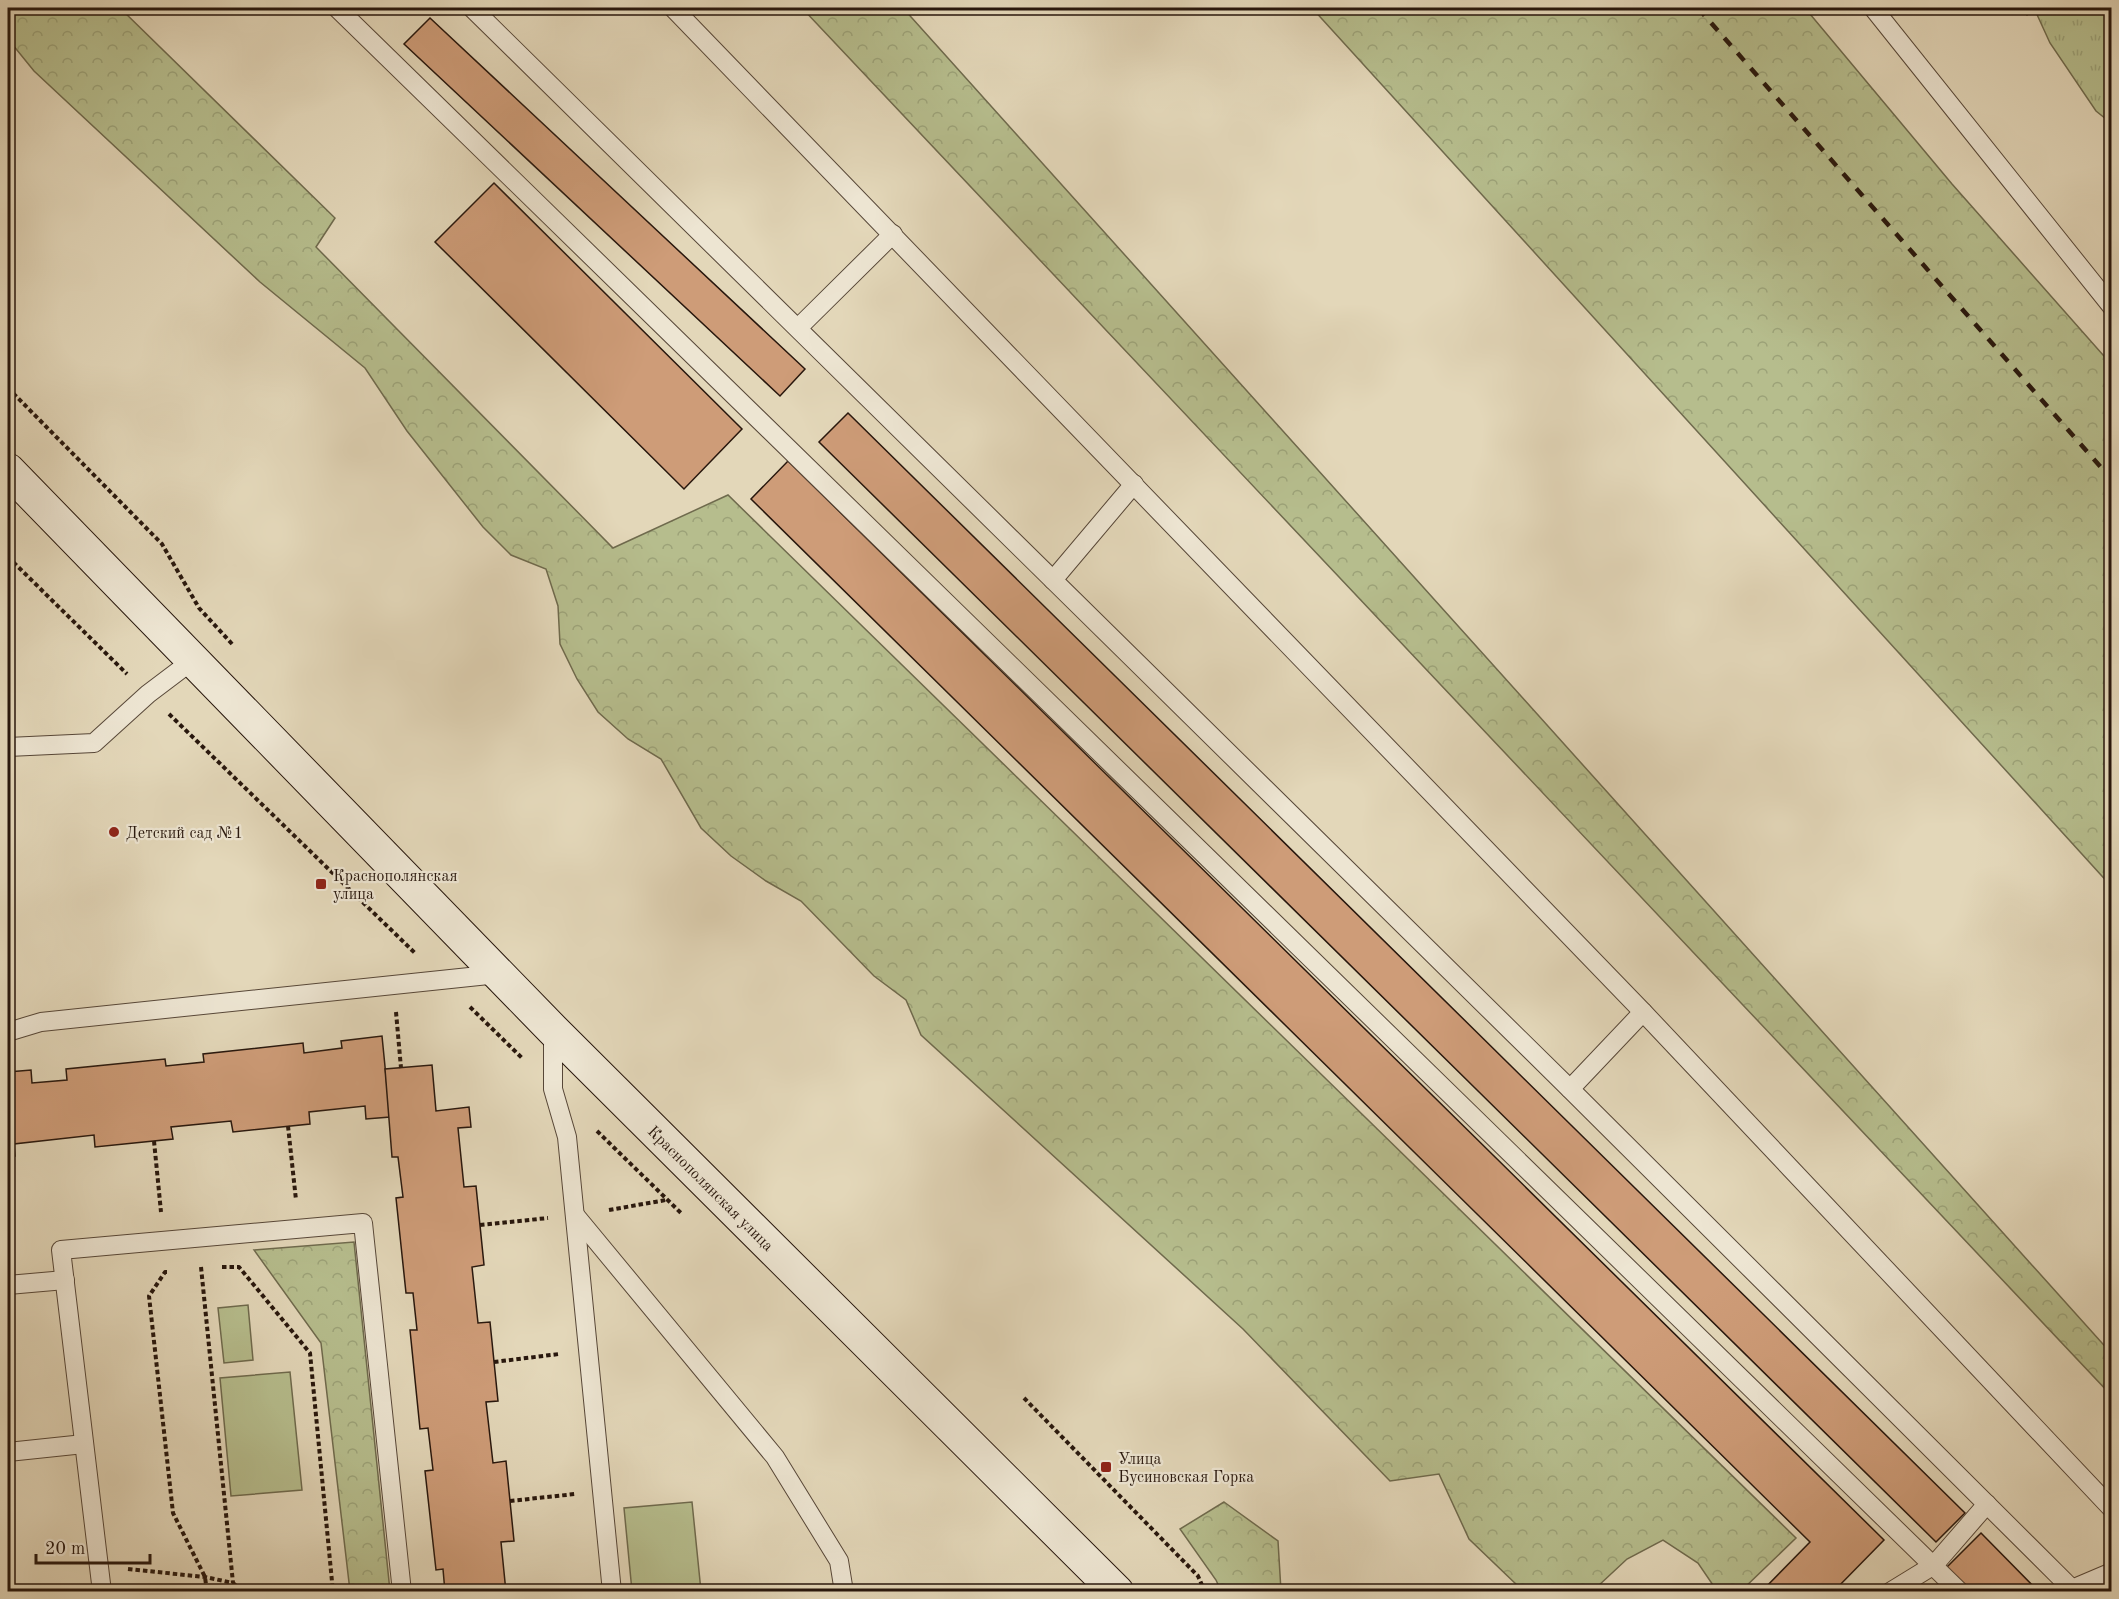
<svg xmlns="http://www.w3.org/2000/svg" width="2119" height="1599" viewBox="0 0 2119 1599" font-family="'Old Standard TT',serif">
<defs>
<pattern id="grass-tufts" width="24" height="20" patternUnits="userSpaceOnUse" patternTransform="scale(1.5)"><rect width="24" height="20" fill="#b6bd8d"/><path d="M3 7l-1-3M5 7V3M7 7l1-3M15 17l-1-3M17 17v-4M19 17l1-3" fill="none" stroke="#9ca278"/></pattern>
<pattern id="forest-crowns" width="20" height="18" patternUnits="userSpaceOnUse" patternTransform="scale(1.5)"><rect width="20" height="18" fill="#b6bd8d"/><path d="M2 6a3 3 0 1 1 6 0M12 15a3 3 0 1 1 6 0" fill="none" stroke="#9ca278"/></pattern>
</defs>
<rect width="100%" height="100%" fill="#e3d7b9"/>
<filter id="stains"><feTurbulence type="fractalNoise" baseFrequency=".00333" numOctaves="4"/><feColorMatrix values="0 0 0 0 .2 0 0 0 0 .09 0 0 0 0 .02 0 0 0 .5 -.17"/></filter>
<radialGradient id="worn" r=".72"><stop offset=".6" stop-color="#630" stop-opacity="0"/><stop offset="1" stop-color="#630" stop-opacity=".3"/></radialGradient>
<polygon fill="url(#grass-tufts)" stroke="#6f6a4d" stroke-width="1.5" points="2020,8 2111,8 2111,123 2096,111 2050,43 2034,8 2027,15"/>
<g fill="url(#forest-crowns)" stroke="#6f6a4d" stroke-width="1.5">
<polygon points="8,8 120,8 335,218 316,247 613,548 728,495 1796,1538 1741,1591 1717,1591 1698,1563 1663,1540 1627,1559 1597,1587 1518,1586 1469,1539 1439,1474 1390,1481 1243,1329 921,1035 906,1000 874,976 801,901 766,881 731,856 701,828 661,759 628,739 598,712 577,679 560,644 558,606 546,569 511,555 483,527 407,431 365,368 260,282 34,71 8,39"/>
<polygon points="802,8 903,8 2111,1353 2111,1395"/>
<polygon points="1312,8 1805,8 1952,184 2111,364 2111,886"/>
<polygon points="354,1242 390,1591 350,1591 321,1343 254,1250"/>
<polygon points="1224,1502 1278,1541 1281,1591 1221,1591 1216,1580 1180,1529"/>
</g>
<g fill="#b6bd8d" stroke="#6f6a4d" stroke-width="1.5">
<polygon points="248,1305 253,1360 224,1363 218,1308"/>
<polygon points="290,1372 302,1490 231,1496 220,1378"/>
<polygon points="692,1502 701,1591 632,1591 624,1508"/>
</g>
<g fill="#ce9c78" stroke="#28170d" stroke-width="1.5">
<polygon points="430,18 805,369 780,396 404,44"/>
<polygon points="494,183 742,429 684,489 435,242"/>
<polygon points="848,413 1965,1513 1936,1542 819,442"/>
<polygon points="788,461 1884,1540 1833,1592 1761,1592 1810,1542 751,499"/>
<polygon points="382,1036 390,1117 366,1119 365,1106 309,1112 310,1124 233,1132 231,1121 171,1127 173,1139 95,1147 94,1135 14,1144 15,1156 8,1156 8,1072 31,1070 32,1083 67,1080 66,1069 165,1059 166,1066 204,1062 203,1054 303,1043 304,1053 342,1048 341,1041"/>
<polygon points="432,1065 436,1111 469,1107 471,1127 458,1128 464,1187 476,1186 484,1265 472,1267 478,1323 490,1322 498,1401 486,1402 493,1463 506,1461 514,1541 501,1542 506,1592 445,1592 443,1569 436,1570 425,1471 433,1470 428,1428 420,1429 410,1330 417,1330 413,1293 406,1293 396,1198 403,1197 398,1157 392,1157 385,1069"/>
<polygon points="1981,1533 2039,1592 1966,1592 1944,1570"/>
</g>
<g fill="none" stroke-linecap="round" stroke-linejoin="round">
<defs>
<g id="lane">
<polyline points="337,8 1960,1592"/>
<polyline points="472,8 1570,1089 2072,1589 2112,1572"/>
<polyline points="673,8 1643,1012 2112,1509"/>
<polyline points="1873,8 2112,307"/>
<polyline points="798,328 893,234"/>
<polyline points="1053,580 1134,484"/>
<polyline points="8,747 94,743 148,694 193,660"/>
<polyline points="553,1030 553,1089 567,1137 612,1592"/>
<polyline points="8,1032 41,1022 498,974"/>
<polyline points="1570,1089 1643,1012"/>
<polyline points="575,1215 775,1457 839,1561 844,1592"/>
<polyline points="8,1285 65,1280"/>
<polyline points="8,1452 84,1444"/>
<polyline points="102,1592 61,1250 363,1223 402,1592"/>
<polyline points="1890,1592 1934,1565 1987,1504"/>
</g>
<g id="secondary">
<path id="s1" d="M8,470l545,560 564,562"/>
</g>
</defs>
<use href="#lane" stroke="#574738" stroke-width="20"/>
<use href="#secondary" stroke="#28170d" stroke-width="35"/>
<g stroke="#28170d" stroke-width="4" stroke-dasharray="4.5 3" stroke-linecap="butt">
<polyline points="8,388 162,544 199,608 233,645"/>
<polyline points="8,557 127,674"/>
<polyline points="169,714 416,954"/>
<polyline points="470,1007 523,1059"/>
<polyline points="396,1012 401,1068"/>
<polyline points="288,1126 296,1200"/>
<polyline points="597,1131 682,1214"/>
<polyline points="154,1141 161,1212"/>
<polyline points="609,1210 666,1200"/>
<polyline points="480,1225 548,1218"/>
<polyline points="201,1267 233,1583"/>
<polyline points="222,1267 239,1267 310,1353 333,1592"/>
<polyline points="167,1272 165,1272 149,1296 173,1513 205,1577 207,1592"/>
<polyline points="494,1362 559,1354"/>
<polyline points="1024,1398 1198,1576 1205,1592"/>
<polyline points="510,1501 575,1494"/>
<polyline points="128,1569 205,1577 233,1583 243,1592"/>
</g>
<use href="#lane" stroke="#ede5d2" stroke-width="18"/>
<use href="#secondary" stroke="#ede5d2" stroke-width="33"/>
<polyline stroke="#28170d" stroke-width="4.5" stroke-dasharray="10 10" stroke-linecap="butt" points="1698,8 2112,480"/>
</g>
<g fill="#8f2418" stroke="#ede5d2" stroke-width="2">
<circle cx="114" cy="832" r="6"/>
<rect x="315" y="878" width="12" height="12" rx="3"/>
<rect x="1100" y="1461" width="12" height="12" rx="3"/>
</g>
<g text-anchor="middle" stroke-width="4.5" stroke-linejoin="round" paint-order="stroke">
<g font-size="16" fill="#28170d" stroke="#ede5d2" text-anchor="start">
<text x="126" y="838">Детский сад №1</text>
<text x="333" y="881">Краснополянская<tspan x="333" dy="18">улица</tspan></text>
<text x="1118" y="1464">Улица<tspan x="1118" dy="18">Бусиновская Горка</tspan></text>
</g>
<g font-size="16" fill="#28170d" stroke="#ede5d2">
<text dy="6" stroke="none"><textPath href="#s1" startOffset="1005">Краснополянская улица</textPath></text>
</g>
</g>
<rect width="2119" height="1599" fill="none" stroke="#e3d7b9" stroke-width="30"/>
<rect x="9" y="9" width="2101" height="1581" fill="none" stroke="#28170d" stroke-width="3"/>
<rect x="15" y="15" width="2089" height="1569" fill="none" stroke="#28170d" stroke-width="1.5"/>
<path d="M36 1554v9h114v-9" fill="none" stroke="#28170d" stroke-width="3"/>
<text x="45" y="1554" font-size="18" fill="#28170d" stroke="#ede5d2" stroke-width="4.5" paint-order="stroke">20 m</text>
<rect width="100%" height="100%" filter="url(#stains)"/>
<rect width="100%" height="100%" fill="url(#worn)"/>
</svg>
